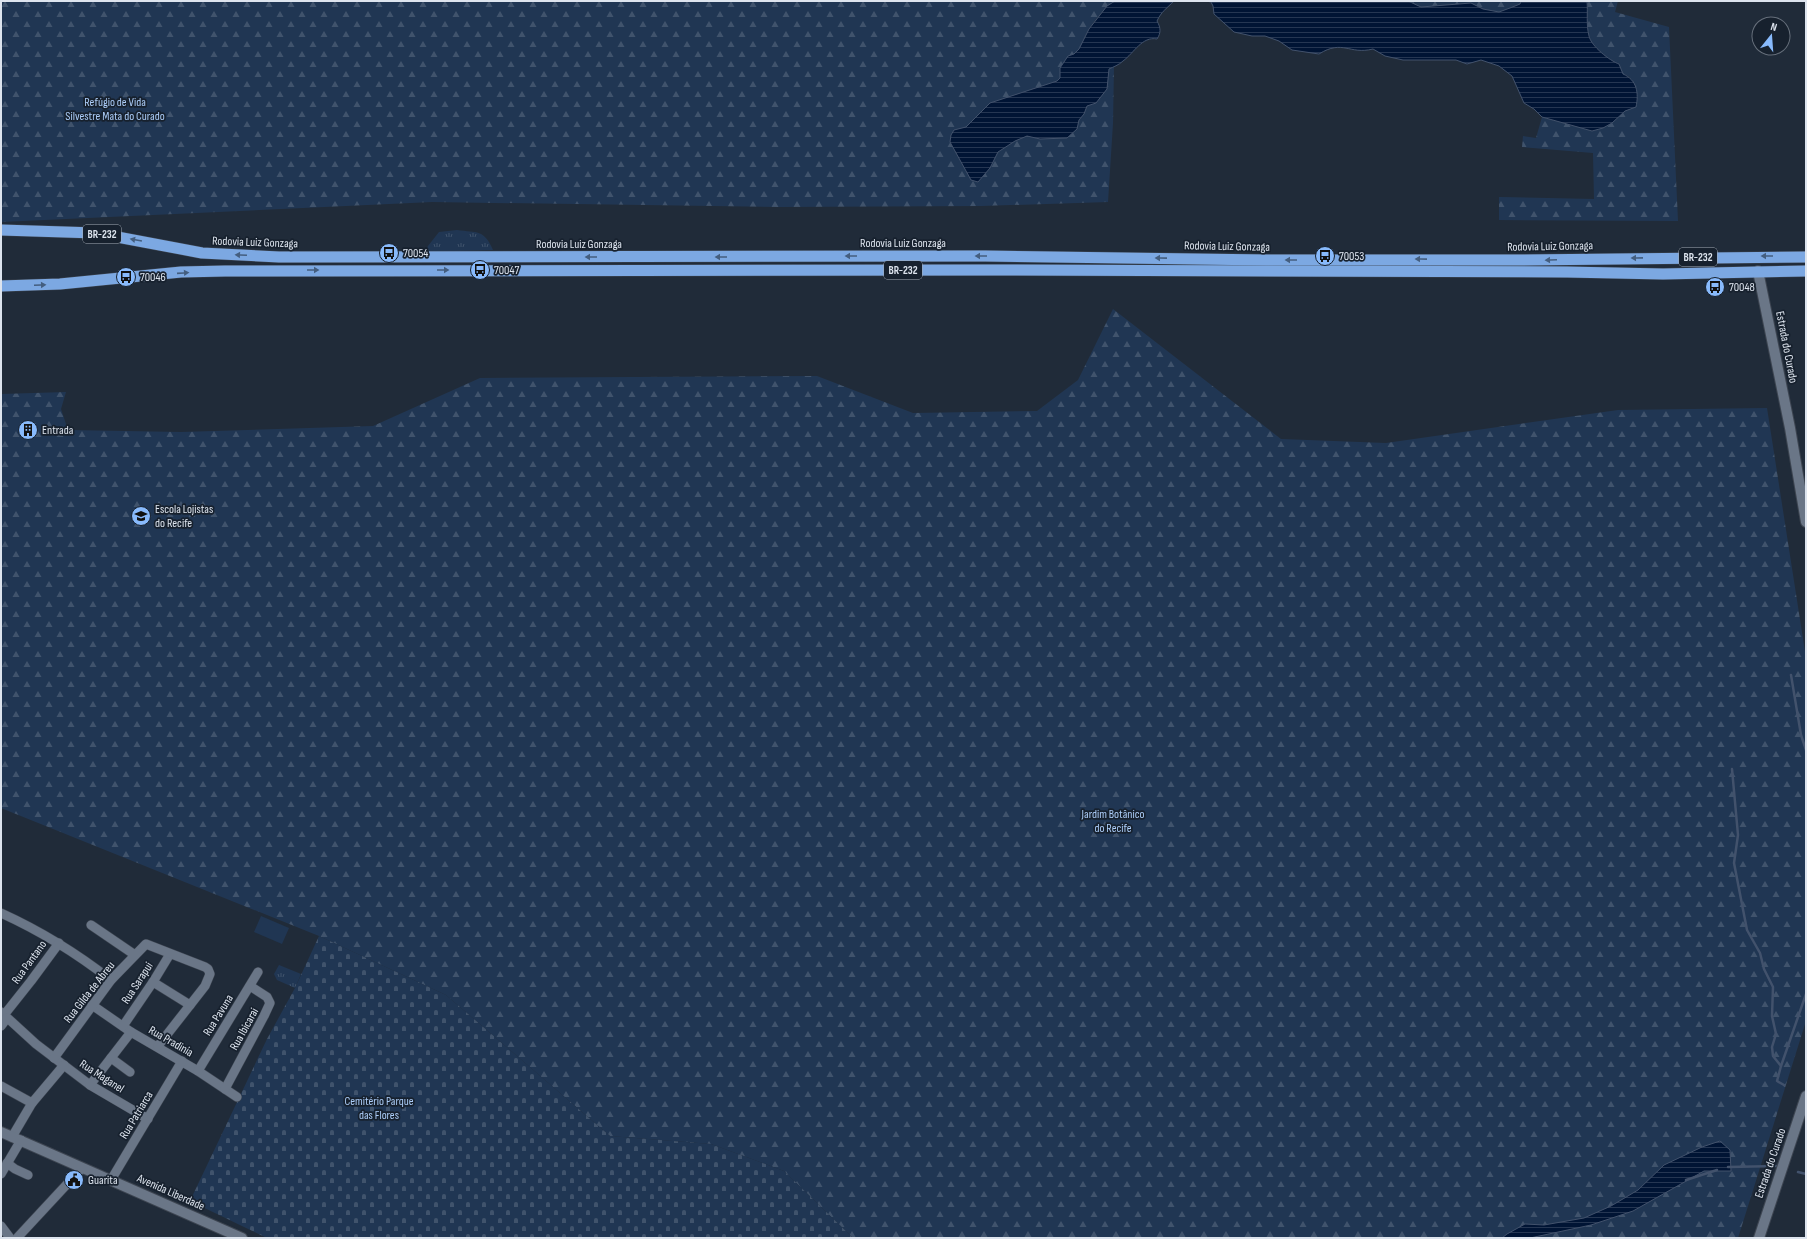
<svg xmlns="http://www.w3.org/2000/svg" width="1807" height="1239" viewBox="0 0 1807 1239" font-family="'Sofia Sans Condensed',sans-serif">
<defs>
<pattern id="forest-firs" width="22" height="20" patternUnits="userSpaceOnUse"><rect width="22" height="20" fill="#203653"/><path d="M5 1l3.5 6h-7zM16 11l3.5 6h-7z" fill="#40536c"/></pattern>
<pattern id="cemetery-stones" width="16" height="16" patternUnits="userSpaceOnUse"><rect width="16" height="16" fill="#203653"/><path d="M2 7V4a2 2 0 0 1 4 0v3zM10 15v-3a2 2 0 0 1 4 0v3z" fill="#40536c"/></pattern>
<pattern id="park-tufts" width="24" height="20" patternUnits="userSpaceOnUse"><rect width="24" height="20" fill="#203653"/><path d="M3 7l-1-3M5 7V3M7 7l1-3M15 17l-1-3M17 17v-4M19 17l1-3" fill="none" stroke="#40536c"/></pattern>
<pattern id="water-rules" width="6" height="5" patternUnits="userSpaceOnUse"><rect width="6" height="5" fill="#001434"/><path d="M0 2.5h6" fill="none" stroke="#253652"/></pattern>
</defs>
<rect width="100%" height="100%" fill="#202b39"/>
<polygon fill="#203653" points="261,916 289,928 282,944 254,932"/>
<g fill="url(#forest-firs)">
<path d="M1,1h1114c-12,8 -29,28 -32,42l31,22 -1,58 -5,79 -127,4 -203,1 -346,-5 -431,20z"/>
<polygon points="1408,1 1521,1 1520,4 1510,8 1499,12 1483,9 1471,3 1421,7"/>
<path d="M1587,1h31l-3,11 54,15 9,194 -179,-1v-23l95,2 -1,-46 -71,-6 1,-11 13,2 6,-21 50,14 33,-20 5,-34 -7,-3 -4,-10c-9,-3 -28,-18 -30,-28 -3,-11 -1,-24 -2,-35z"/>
<polygon points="1113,309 1281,439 1386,443 1618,410 1767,408 1806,658 1806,1021 1738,1238 853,1238 784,1171 711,1144 610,1136 446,995 319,936 1,808 1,394 66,392 61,409 68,430 181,432 373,426 480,378 817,376 913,413 1037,411 1078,380"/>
</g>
<polygon fill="url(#cemetery-stones)" points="319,936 446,995 610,1136 711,1144 784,1171 853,1238 267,1238 190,1201 267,1039 295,988"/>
<g fill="url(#park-tufts)">
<path d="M457,230c20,3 27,-1 36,20l-68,2 3,-6 11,-14z"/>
<polygon points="279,965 301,974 295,988 277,980 274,974"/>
</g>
<g fill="url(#water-rules)" stroke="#42526c">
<path d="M1115,1h59c-7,7 -13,11 -17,20 4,7 4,12 0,18 -15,-3 -23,14 -34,22 -4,4 -10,6 -14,8l-2,20 -11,14 -9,3 -3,8 -5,6 -2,9 -10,9 -27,1 -13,-3 -12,5 -17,11 -8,16 -12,14 -7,-2 -21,-38 1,-7 3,-5 12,-3 24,-24 67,-22 3,-3v-10l8,-12 6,-2 5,-5 10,-20 18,-23z"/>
<path d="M1206,1h202l13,6 50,-4 12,6 16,3 11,-4 10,-4 1,-3h66c1,11 -1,24 2,35 2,10 21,25 30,28l4,10c14,6 16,19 13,33l-11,4 -13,12 -9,5 -11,3 -50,-14 -8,-8 -10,-6 -12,-27 -13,-10 -18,-6 -14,4 -11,-4h-53l-18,-4 -12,-7c-24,6 -30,-10 -54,5l-27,-4 -13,-9 -14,-5h-13l-18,-4 -20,-18 -1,-8 -2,-4z"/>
<polygon points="1720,1141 1730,1150 1731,1171 1704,1171 1633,1211 1591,1225 1530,1238 1502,1238 1507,1234 1525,1224 1544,1225 1584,1218 1611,1206 1638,1190 1664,1165 1702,1147"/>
</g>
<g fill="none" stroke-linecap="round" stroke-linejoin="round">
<g stroke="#42526c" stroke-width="2.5">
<polyline points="1791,675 1801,735 1806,750"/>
<polyline points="1732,769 1738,835 1734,863 1747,930 1760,953 1764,969 1773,987 1772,1016 1776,1034 1772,1047 1773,1056 1781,1066 1777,1081 1784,1085"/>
<polyline points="1781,1066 1806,994"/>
<polyline points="1728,1167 1778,1166"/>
<polyline points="1798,1172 1806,1174"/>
<polyline points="1686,1180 1717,1170"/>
</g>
<defs>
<g id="minor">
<path d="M1,913c42,19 74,39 110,67"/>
<polyline points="91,925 135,955"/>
<polyline points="153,982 190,1005"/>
<polyline points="92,1005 131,1032 198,1071 237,1097"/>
<polyline points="1,1012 36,1044 90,1085 148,1119"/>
<polyline points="4,1015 31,981 59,943"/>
<polyline points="1,1026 7,1018"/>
<polyline points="123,1026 153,982 170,954"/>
<polyline points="54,1058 111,980 146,944 205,967 208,969 210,974 205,986 158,1046"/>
<polyline points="111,1058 130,1072"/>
<polyline points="198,1071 258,972"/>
<polyline points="90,1085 131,1032"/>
<polyline points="1,1086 32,1103"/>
<polyline points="225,1089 264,1016 270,1003 267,997 250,986"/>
<polyline points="12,1137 32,1103 64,1065"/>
<polyline points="7,1163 15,1169 28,1175"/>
<polyline points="1,1174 21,1140"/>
<polyline points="111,1180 182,1061"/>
<polyline points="1,1226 10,1238"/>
<polyline points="17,1238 82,1168"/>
</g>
<g id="secondary">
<polyline points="1758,271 1790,428 1806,522"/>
<polyline points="1,1132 242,1238"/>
<polyline points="1759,1238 1806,1096"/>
</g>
<g id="trunk">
<polyline points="1,230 96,233 202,253 279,257 985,256 1267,260 1522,260 1806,257"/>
<polyline points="1,286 60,284 181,272 225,271 993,270 1567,272 1663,274 1806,271"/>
</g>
</defs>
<use href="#minor" stroke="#3d4551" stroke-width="10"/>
<use href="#secondary" stroke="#3d4551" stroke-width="12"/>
<use href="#trunk" stroke="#3d4551" stroke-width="12"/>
<use href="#minor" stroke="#6a7687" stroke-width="9"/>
<use href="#secondary" stroke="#6a7687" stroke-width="10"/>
<use href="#trunk" stroke="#7ca8e2" stroke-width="11"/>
</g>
<defs><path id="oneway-solid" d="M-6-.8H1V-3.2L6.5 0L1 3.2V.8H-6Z"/></defs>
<g fill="#445e7f">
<use href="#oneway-solid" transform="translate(136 240) rotate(-170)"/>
<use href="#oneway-solid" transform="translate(241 255) rotate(-177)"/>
<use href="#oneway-solid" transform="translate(851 256) rotate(180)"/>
<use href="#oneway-solid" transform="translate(981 256) rotate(-180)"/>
<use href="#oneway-solid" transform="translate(1767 256) rotate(-180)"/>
<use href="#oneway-solid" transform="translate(591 257) rotate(180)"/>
<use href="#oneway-solid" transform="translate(721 257) rotate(180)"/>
<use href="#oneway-solid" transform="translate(1161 258) rotate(-179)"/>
<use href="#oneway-solid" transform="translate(1637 258) rotate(179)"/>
<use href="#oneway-solid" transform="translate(1421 259) rotate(-179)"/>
<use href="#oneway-solid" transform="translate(1291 260) rotate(180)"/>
<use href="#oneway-solid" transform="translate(1551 260) rotate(178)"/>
<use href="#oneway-solid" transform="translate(313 270)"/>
<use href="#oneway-solid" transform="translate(443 270)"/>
<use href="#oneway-solid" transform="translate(183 273) rotate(-4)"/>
<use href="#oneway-solid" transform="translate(40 285) rotate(-2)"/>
</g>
<defs>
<symbol id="bus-disc" viewBox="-11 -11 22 22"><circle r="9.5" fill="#88bafc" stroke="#17212e"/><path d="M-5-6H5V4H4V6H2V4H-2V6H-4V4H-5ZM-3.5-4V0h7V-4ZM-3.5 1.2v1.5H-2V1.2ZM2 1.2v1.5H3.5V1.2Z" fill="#111"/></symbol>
<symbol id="building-disc" viewBox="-11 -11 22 22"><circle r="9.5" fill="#88bafc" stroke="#17212e"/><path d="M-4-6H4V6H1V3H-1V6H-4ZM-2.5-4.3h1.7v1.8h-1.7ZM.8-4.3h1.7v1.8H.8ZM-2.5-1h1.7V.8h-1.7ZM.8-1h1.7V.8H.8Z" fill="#111"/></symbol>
<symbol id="school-disc" viewBox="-11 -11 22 22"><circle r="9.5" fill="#88bafc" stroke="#17212e"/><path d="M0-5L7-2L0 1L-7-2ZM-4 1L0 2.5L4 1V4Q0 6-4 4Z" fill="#111"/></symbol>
<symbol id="civic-disc" viewBox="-11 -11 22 22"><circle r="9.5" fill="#88bafc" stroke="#17212e"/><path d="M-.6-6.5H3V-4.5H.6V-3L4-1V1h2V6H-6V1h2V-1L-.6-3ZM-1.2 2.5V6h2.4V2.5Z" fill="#111"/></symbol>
</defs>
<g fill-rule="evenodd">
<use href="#bus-disc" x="378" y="242" width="22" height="22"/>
<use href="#bus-disc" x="1314" y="245" width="22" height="22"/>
<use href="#bus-disc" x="469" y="259" width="22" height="22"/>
<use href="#bus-disc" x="115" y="266" width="22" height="22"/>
<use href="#bus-disc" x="1704" y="276" width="22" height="22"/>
<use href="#building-disc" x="17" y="419" width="22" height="22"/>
<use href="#school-disc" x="130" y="505" width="22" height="22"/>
<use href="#civic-disc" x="63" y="1169" width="22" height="22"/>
</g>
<g text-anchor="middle" stroke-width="3.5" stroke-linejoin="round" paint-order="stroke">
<g fill="#17212e" stroke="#a2aab4" stroke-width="1">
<rect x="83" y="225" width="38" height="18" rx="3"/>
<rect x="1679" y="248" width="38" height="18" rx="3"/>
<rect x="884" y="261" width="38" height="18" rx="3"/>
</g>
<g font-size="11" font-weight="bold" fill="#dde4ee">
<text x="102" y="238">BR-232</text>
<text x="1698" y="261">BR-232</text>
<text x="903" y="274">BR-232</text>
</g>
<g font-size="12" fill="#accdf8" stroke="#17212e">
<text x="115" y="106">Refúgio de Vida<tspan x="115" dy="14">Silvestre Mata do Curado</tspan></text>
<text x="1113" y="818">Jardim Botânico<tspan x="1113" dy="14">do Recife</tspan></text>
<text x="379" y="1105">Cemitério Parque<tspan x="379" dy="14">das Flores</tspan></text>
</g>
<g font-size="12" fill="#dde4ee" stroke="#17212e">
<text transform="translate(255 242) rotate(2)" y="4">Rodovia Luiz Gonzaga</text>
<text x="903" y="247">Rodovia Luiz Gonzaga</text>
<text x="579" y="248">Rodovia Luiz Gonzaga</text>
<text transform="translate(1227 246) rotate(1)" y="4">Rodovia Luiz Gonzaga</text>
<text transform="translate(1550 246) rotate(-1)" y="4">Rodovia Luiz Gonzaga</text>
<text transform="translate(1787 347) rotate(79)" y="4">Estrada do Curado</text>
<text transform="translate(29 962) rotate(-54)" y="4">Rua Pantano</text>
<text transform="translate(137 983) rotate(-57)" y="4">Rua Sarapui</text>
<text transform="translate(89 992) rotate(-52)" y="4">Rua Gilda de Abreu</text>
<text transform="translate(218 1015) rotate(-58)" y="4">Rua Pavuna</text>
<text transform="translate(244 1029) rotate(-61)" y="4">Rua Ibicarai</text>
<text transform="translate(171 1041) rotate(30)" y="4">Rua Pradinia</text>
<text transform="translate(102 1076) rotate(33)" y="4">Rua Maganel</text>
<text transform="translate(136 1115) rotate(-59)" y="4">Rua Patriarca</text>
<text transform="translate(1770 1163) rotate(-71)" y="4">Estrada do Curado</text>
<text transform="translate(171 1192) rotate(24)" y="4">Avenida Liberdade</text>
</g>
<g font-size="12" fill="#dde4ee" stroke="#17212e" text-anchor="start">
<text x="403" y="257">70054</text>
<text x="1339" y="260">70053</text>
<text x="494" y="274">70047</text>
<text x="140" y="281">70046</text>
<text x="1729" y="291">70048</text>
<text x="42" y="434">Entrada</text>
<text x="155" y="513">Escola Lojistas<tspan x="155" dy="14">do Recife</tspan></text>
<text x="88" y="1184">Guarita</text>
</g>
</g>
<rect width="1807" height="1239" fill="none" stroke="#dde4ee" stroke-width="4"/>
<g transform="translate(1771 36) rotate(17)"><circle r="19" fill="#17212e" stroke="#666f7b"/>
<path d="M0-3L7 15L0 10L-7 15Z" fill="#88bafc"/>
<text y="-6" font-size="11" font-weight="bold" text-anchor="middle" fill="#dde4ee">N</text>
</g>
</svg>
